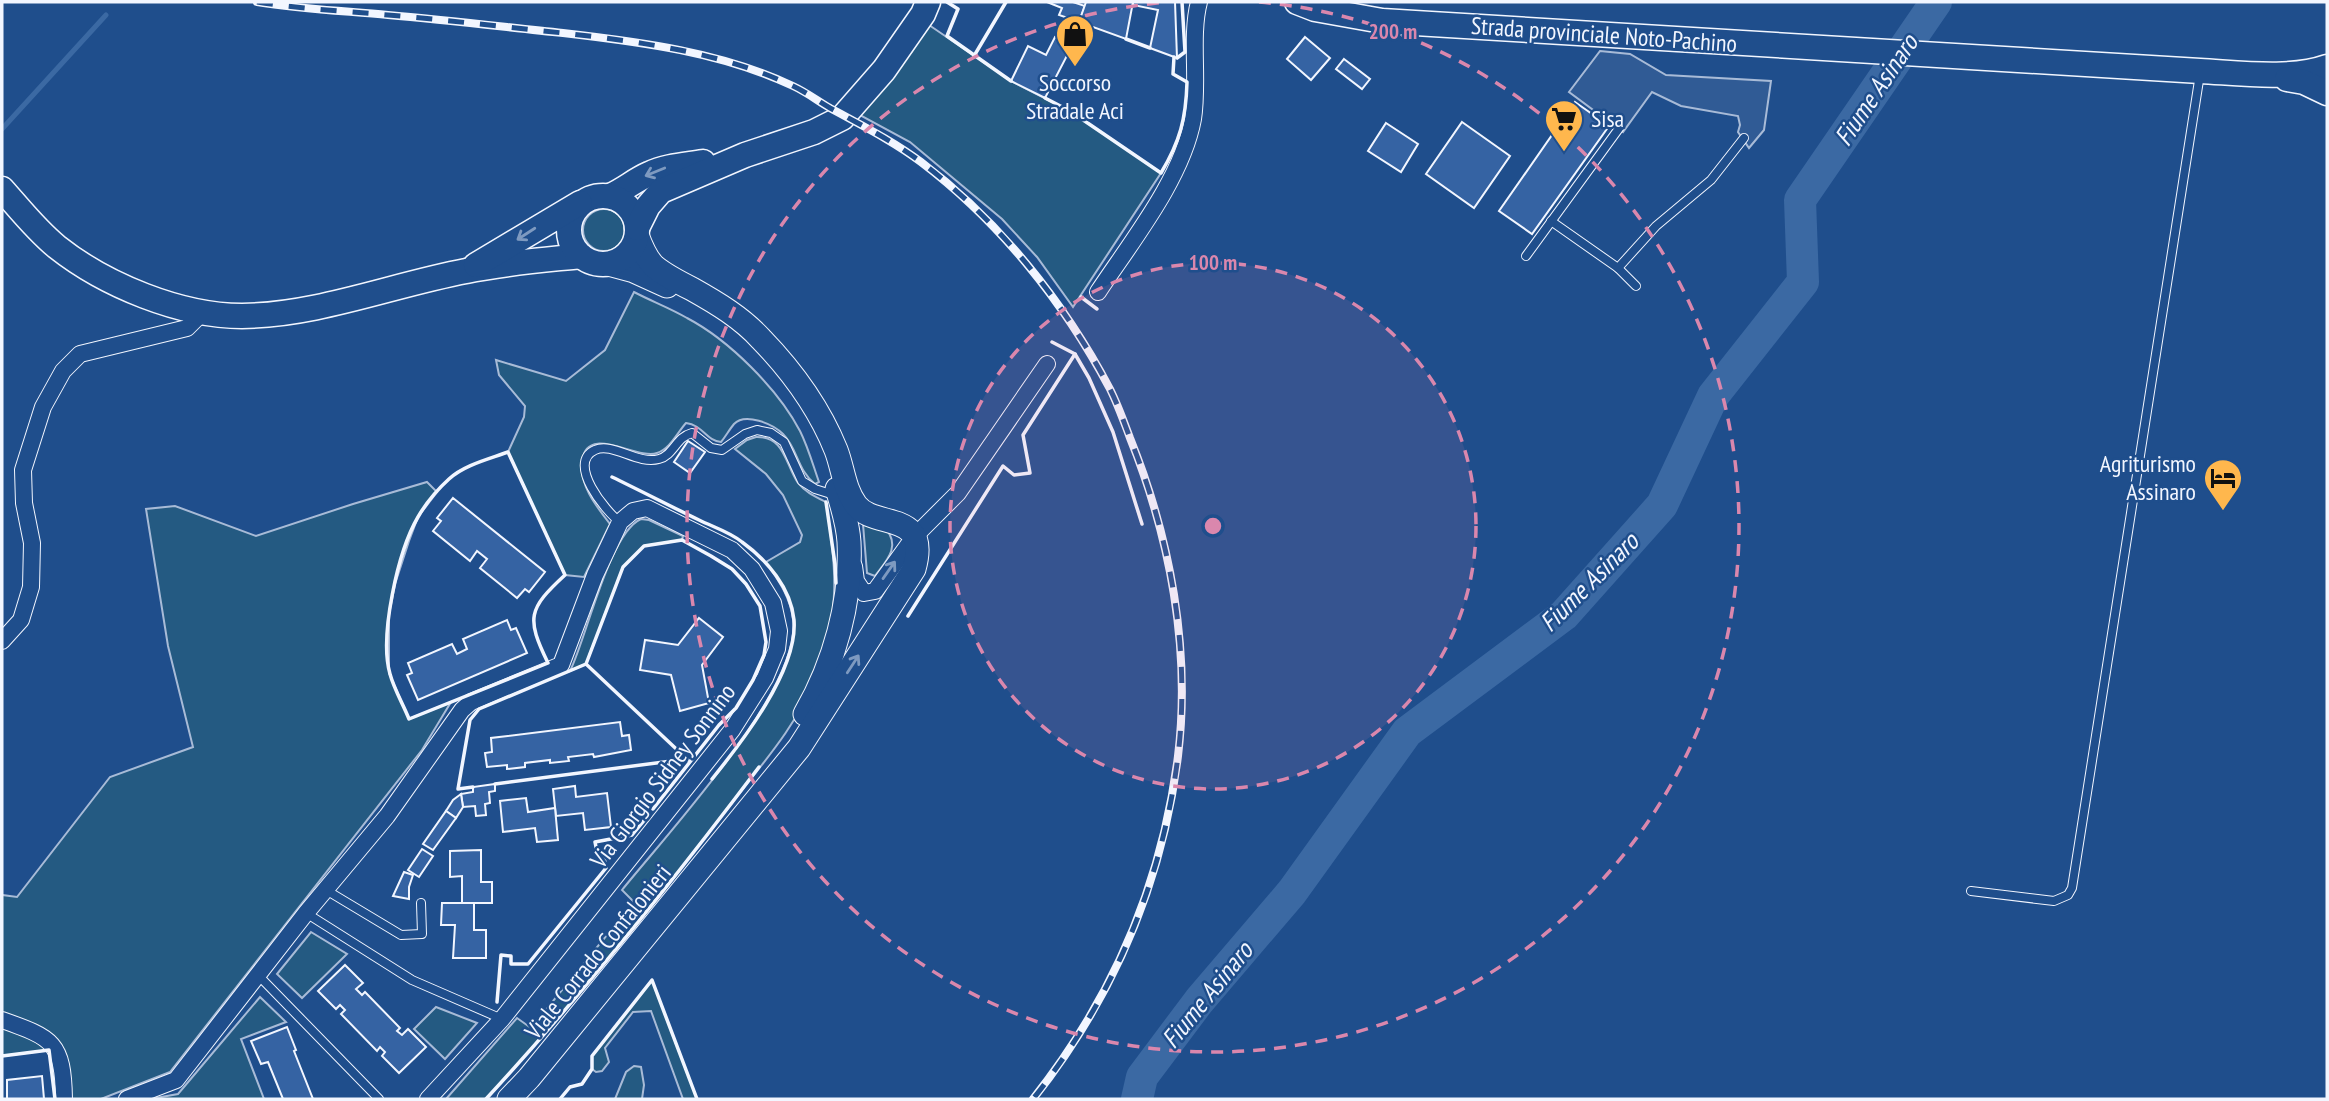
<svg xmlns="http://www.w3.org/2000/svg" width="2329" height="1101" viewBox="0 0 2329 1101" font-family="'PT Sans Narrow',sans-serif">
<rect width="100%" height="100%" fill="#1f4e8c"/>
<g fill="#245a82" stroke="#a8bbd7" stroke-width="2">
<polygon points="929,25 1011,81 1070,111 1161,173 1073,307 1037,257 1002,219 910,142 856,113"/>
<circle cx="604" cy="230" r="21"/>
<path d="M634,292c17,9 36,16 53,26 42,22 91,71 113,113 8,16 13,34 19,51l-4,2c-18,-14 -17,-35 -32,-50 -10,-10 -38,-22 -49,-10 -5,6 -8,12 -13,18 -15,-1 -18,-17 -35,-19 -9,10 -16,26 -29,30 -21,7 -70,-30 -75,8 -3,24 14,45 28,63l-26,53 -19,-2 -57,-123 16,-35 1,-11 -26,-31 -3,-15 70,21 39,-31z"/>
<path d="M756,437c29,-1 29,27 42,46 7,9 18,14 28,19 10,67 15,106 -9,172 -19,52 -60,96 -94,140 -75,98 -153,194 -237,285h-40l71,-81 14,10 103,-126 -12,-12c44,-55 181,-202 171,-271 -3,-23 -15,-39 -27,-57l34,-20 2,-7 -19,-40 -17,-21 -31,-25 12,-9z"/>
<polygon points="427,482 437,492 418,517 409,541 395,584 389,615 389,673 409,719 451,702 422,750 170,1072 101,1099 71,1099 64,1051 2,1015 2,895 17,897 110,777 193,747 168,646 146,509 175,506 256,536 353,504"/>
<path d="M641,519l8,1 34,16 -1,4 -38,6 -21,21 -37,97 -16,7c17,-34 39,-138 71,-152z"/>
<path d="M863,524l23,5c15,18 0,32 -11,47l-8,-3z"/>
<polygon points="311,932 347,954 302,998 277,974"/>
<polygon points="652,980 697,1099 683,1099 651,1011 633,1012 605,1048 609,1062 602,1071 596,1072 592,1069 592,1056"/>
<polygon points="260,997 286,1022 241,1039 264,1099 150,1099 178,1094"/>
<polygon points="436,1007 477,1023 445,1059 414,1029"/>
<polygon points="2,1025 17,1030 49,1050 2,1056"/>
<polygon points="634,1066 641,1067 644,1085 642,1099 615,1099 626,1072"/>
</g>
<polygon fill="#305b95" stroke="#a8bbd7" stroke-width="2" points="1600,51 1630,54 1666,75 1771,81 1764,130 1749,148 1738,132 1740,125 1738,116 1681,106 1652,92 1623,132 1569,92"/>
<g fill="none" stroke-linecap="round" stroke-linejoin="round">
<polyline stroke="#3b69a3" stroke-width="5" points="2,129 106,15"/>
<polyline stroke="#3b69a3" stroke-width="32" points="1137,1099 1142,1077 1199,1001 1292,892 1407,732 1564,615 1662,505 1713,396 1803,282 1800,200 1936,2"/>
</g>
<g fill="#3563a3" stroke="#f2f6ff" stroke-width="2">
<polygon points="1047,2 1073,2 1085,6 1079,22 1059,15 1062,8"/>
<polygon points="1086,2 1133,2 1126,39 1079,22"/>
<polygon points="1133,2 1175,2 1177,58 1150,48 1158,10 1133,5"/>
<polygon points="1055,37 1072,46 1045,98 1011,81 1028,46 1046,55"/>
<polygon points="1305,37 1330,58 1311,80 1287,59"/>
<polygon points="1344,59 1370,79 1362,89 1336,69"/>
<polygon points="1575,102 1609,126 1532,234 1499,211"/>
<polygon points="1462,122 1510,156 1474,208 1426,174"/>
<polygon points="1386,123 1418,144 1401,172 1368,151"/>
<polygon points="688,441 705,452 690,473 674,462"/>
<polygon points="453,498 545,572 529,592 525,589 517,598 480,568 487,559 477,551 470,561 433,531 441,521 437,518"/>
<polygon points="699,618 723,637 702,665 709,703 680,711 671,675 640,670 645,640 678,645"/>
<polygon points="507,620 511,630 516,628 527,653 418,700 407,675 412,673 408,663 452,644 457,654 467,649 463,639"/>
<polygon points="620,722 622,736 629,735 631,750 594,757 593,754 568,757 569,761 550,763 550,760 525,763 525,767 507,769 507,765 487,767 485,753 492,752 491,738"/>
<polygon points="495,784 495,791 489,792 490,803 485,804 486,815 476,816 475,806 463,807 461,794 473,792 473,787"/>
<polygon points="575,786 576,797 607,793 611,827 585,830 583,813 556,816 553,789"/>
<polygon points="461,794 463,807 456,818 446,811 453,800"/>
<polygon points="526,798 528,812 555,808 558,840 537,842 535,828 503,832 500,801"/>
<polygon points="446,811 456,818 433,850 423,844"/>
<polygon points="422,849 433,856 419,877 408,870"/>
<polygon points="481,850 481,882 492,882 492,903 462,903 462,876 450,877 450,851"/>
<polygon points="404,872 413,875 409,887 409,899 393,896"/>
<polygon points="442,903 474,903 474,930 486,930 486,958 453,958 455,925 441,925"/>
<polygon points="345,965 363,983 356,989 362,995 365,992 400,1028 397,1031 402,1035 408,1029 426,1047 399,1073 382,1056 385,1052 380,1047 377,1051 341,1014 345,1010 340,1005 336,1009 318,991"/>
<polygon points="287,1027 296,1050 294,1051 313,1099 283,1099 268,1062 261,1064 251,1041"/>
<polygon points="42,1076 44,1099 7,1099 7,1080"/>
</g>
<g fill="none" stroke-linecap="round" stroke-linejoin="round">
<defs>
<g id="lane">
<polyline points="1551,221 1618,268 1636,286"/>
<polyline points="1526,256 1620,127"/>
<polyline points="1618,268 1656,226 1711,180 1744,138"/>
<path d="M620,522c-14,-10 -54,-59 -25,-72 18,-8 42,15 64,9 15,-4 17,-22 33,-26l19,15 11,2 23,-16 12,-4 14,3 13,9 18,39 13,8 19,6"/>
<polyline points="326,890 401,935 422,934 421,903"/>
<polyline points="1971,891 2054,901 2068,895 2072,888 2200,74"/>
<polyline points="306,913 412,980 502,1019"/>
<polyline points="258,975 379,1099"/>
</g>
<g id="street">
<path d="M1098,292c33,-50 84,-113 95,-173 6,-37 -3,-83 6,-117"/>
<polyline points="854,566 856,581 864,593 875,591 914,537 958,493 1047,364"/>
<polyline points="2,641 21,620 31,587 32,543 24,503 23,470 43,407 63,371 80,354 187,328 203,312"/>
<path d="M2,1020c51,18 61,22 62,79"/>
<polyline points="127,1099 176,1080 306,913 387,816 462,710 471,702 561,665 595,575 620,522 633,511 647,508 732,550 752,569 773,603 779,631 777,649 765,678 732,730 502,1019 428,1099"/>
</g>
<g id="secondary">
<polyline points="608,264 634,271 667,286"/>
<path d="M805,714c29,-50 47,-113 44,-172 -1,-18 -7,-37 -12,-53"/>
<path d="M509,1099l20,-21 270,-330 115,-179c17,-60 -39,-39 -58,-64 -12,-16 -13,-37 -20,-55 -17,-42 -44,-79 -75,-111 -19,-21 -44,-36 -69,-50 -12,-6 -26,-13 -37,-22 -9,-8 -14,-21 -18,-32"/>
</g>
<g id="primary">
<path d="M1297,2l18,7 67,12 818,50c39,2 91,9 127,-4"/>
<polyline points="2287,79 2304,82 2327,93"/>
<path d="M2,189c17,19 34,41 55,58 48,38 123,69 185,69 76,-1 150,-31 224,-45 37,-8 77,-11 115,-15"/>
<path d="M610,196c14,-6 25,-16 39,-22 17,-8 36,-9 54,-12"/>
<circle cx="603" cy="230" r="34"/>
<polyline points="637,228 648,206 661,191 745,155 814,132 842,118 884,70 923,14 928,2"/>
<polyline points="476,265 580,203"/>
</g>
</defs>
<use href="#lane" stroke="#f2f6ff" stroke-width="10"/>
<use href="#street" stroke="#f2f6ff" stroke-width="18"/>
<use href="#secondary" stroke="#f2f6ff" stroke-width="25"/>
<use href="#primary" stroke="#f2f6ff" stroke-width="27"/>
<use href="#lane" stroke="#1f4e8c" stroke-width="8"/>
<use href="#street" stroke="#1f4e8c" stroke-width="16"/>
<use href="#secondary" stroke="#1f4e8c" stroke-width="23"/>
<use href="#primary" stroke="#1f4e8c" stroke-width="24"/>
<defs>
<path id="rail" d="M257,2c44,7 88,9 131,13 59,5 117,12 175,18 78,9 158,19 230,53 13,6 25,15 37,22 31,17 63,33 91,54 79,60 143,140 189,227 8,16 14,33 20,49 40,99 61,211 48,318 -16,128 -65,242 -145,343"/>
</defs>
<use href="#rail" stroke="#f2f6ff" stroke-width="8"/>
<use href="#rail" stroke="#1f4e8c" stroke-width="5" stroke-dasharray="16" stroke-linecap="butt"/>
<g stroke="#f2f6ff" stroke-width="3.5">
<polyline points="947,2 958,9 947,36 1011,81"/>
<polyline points="1126,39 1150,48"/>
<polyline points="974,56 1006,2"/>
<polyline points="1177,58 1185,52 1182,2"/>
<path d="M1045,98l25,13 91,62c19,-32 25,-54 26,-91l-14,-8 1,-17"/>
<polyline points="1081,297 1097,309"/>
<polyline points="1052,342 1075,354 1089,378 1113,432 1142,524"/>
<path d="M508,452l57,123c-37,34 -39,43 -17,88l-139,56c-6,-15 -15,-30 -19,-45 -11,-38 8,-123 28,-157 8,-14 20,-28 31,-38 15,-14 40,-20 59,-27z"/>
<path d="M612,477c29,14 58,29 87,43 14,7 31,12 43,22 25,18 49,46 52,78 4,50 -52,122 -82,159"/>
<polyline points="826,502 835,564 836,583"/>
<polyline points="908,616 1003,466 1014,475 1030,473 1023,435 1075,354"/>
<polyline points="586,664 688,760"/>
<polyline points="495,784 687,759"/>
<polyline points="473,787 458,789 470,720 479,709 586,664 623,567 644,546 682,540 711,556 732,569 746,584 760,606 766,642 764,655 753,680 736,708 719,725 653,809"/>
<polyline points="497,1002 501,955 511,956 511,964 528,964 606,868 603,851 597,852 595,842 632,835 647,817"/>
<polyline points="2,1056 49,1050 55,1099"/>
<path d="M486,1099c98,-106 187,-218 273,-332"/>
<polyline points="560,1099 570,1087 582,1084 592,1069 592,1056 652,980 697,1099"/>
</g>
</g>
<defs><path id="oneway-shaft" d="M-6 0H5M1.5-3L5.5 0L1.5 3" fill="none" stroke-width="1.6" stroke-linecap="round" stroke-linejoin="round" transform="scale(1.75)"/></defs>
<g stroke="#7e9ac0">
<use href="#oneway-shaft" transform="translate(655 172) rotate(158)"/>
<use href="#oneway-shaft" transform="translate(526 234) rotate(147)"/>
<use href="#oneway-shaft" transform="translate(889 570) rotate(-55)"/>
<use href="#oneway-shaft" transform="translate(853 664) rotate(-57)"/>
</g>
<circle cx="1213" cy="526" r="263" fill="#da87ad" fill-opacity=".12"/>
<g fill="none" stroke="#da87ad" stroke-width="3.5" stroke-dasharray="12 9">
<circle cx="1213" cy="526" r="263"/>
<path d="M1259 2A526 526 0 1 1 1167 2"/>
</g>
<defs>
<symbol id="shop-pin" viewBox="-11 -11 22 30"><path d="M0 17L-7.5 6A9.5 9.5 0 1 1 7.5 6Z" fill="#ffb74d" stroke="#1f4e8c"/><path d="M-5-2.5h2.3a2.7 3.5 0 0 1 5.4 0H5L5.5 6h-11ZM-1.5-2.5h3a1.5 2.3 0 0 0-3 0Z" fill="#111"/></symbol>
<symbol id="supermarket-pin" viewBox="-11 -11 22 30"><path d="M0 17L-7.5 6A9.5 9.5 0 1 1 7.5 6Z" fill="#ffb74d" stroke="#1f4e8c"/><path d="M-6-5.5h2.5l.6 2H6L4.5 2H-2.5L-4.4-4H-6ZM-1.5 3.2a1.3 1.3 0 1 0 .1 0ZM3 3.2a1.3 1.3 0 1 0 .1 0Z" fill="#111"/></symbol>
<symbol id="hotel-pin" viewBox="-11 -11 22 30"><path d="M0 17L-7.5 6A9.5 9.5 0 1 1 7.5 6Z" fill="#ffb74d" stroke="#1f4e8c"/><path d="M-6-4.5h1.5V1H6V5H4.5V3h-9V5H-6ZM-4 0a1.8 1.8 0 1 1 3.6 0ZM.5 0V-2.5h3Q6-2.5 6 0Z" fill="#111"/></symbol>
</defs>
<g fill-rule="evenodd">
<use href="#shop-pin" x="1053" y="12" width="44" height="60"/>
<use href="#supermarket-pin" x="1542" y="97" width="44" height="60"/>
<use href="#hotel-pin" x="2201" y="456" width="44" height="60"/>
</g>
<g text-anchor="middle" stroke-width="5" stroke-linejoin="round" paint-order="stroke">
<g font-size="24" fill="#f2f6ff" stroke="#1f4e8c">
<text transform="translate(1604 35) rotate(4)" y="8">Strada provinciale Noto-Pachino</text>
<text transform="translate(663 776) rotate(-53)" y="8">Via Giorgio Sidney Sonnino</text>
<text transform="translate(598 952) rotate(-51)" y="8">Viale Corrado Confalonieri</text>
</g>
<g font-size="24" fill="#f2f6ff" stroke="#1f4e8c">
<text x="1075" y="91">Soccorso<tspan x="1075" dy="28">Stradale Aci</tspan></text>
<text x="1591" y="127" text-anchor="start">Sisa</text>
<text x="2196" y="472" text-anchor="end">Agriturismo<tspan x="2196" dy="28">Assinaro</tspan></text>
</g>
<g font-size="26" font-style="italic" fill="#f2f6ff" stroke="#1f4e8c">
<text transform="translate(1876 90) rotate(-56)" y="9">Fiume Asinaro</text>
<text transform="translate(1589 582) rotate(-45)" y="9">Fiume Asinaro</text>
<text transform="translate(1207 995) rotate(-51)" y="9">Fiume Asinaro</text>
</g>
</g>
<circle cx="1213" cy="526" r="10" fill="#da87ad" stroke="#1f4e8c" stroke-width="3.5"/>
<g font-size="21" text-anchor="middle" font-weight="bold" fill="#da87ad" stroke="#1f4e8c" stroke-width="5" stroke-linejoin="round" paint-order="stroke">
<text x="1393" y="39">200 m</text>
<text x="1213" y="270">100 m</text>
</g>
<rect width="2329" height="1101" fill="none" stroke="#f2f6ff" stroke-width="7"/>
</svg>
